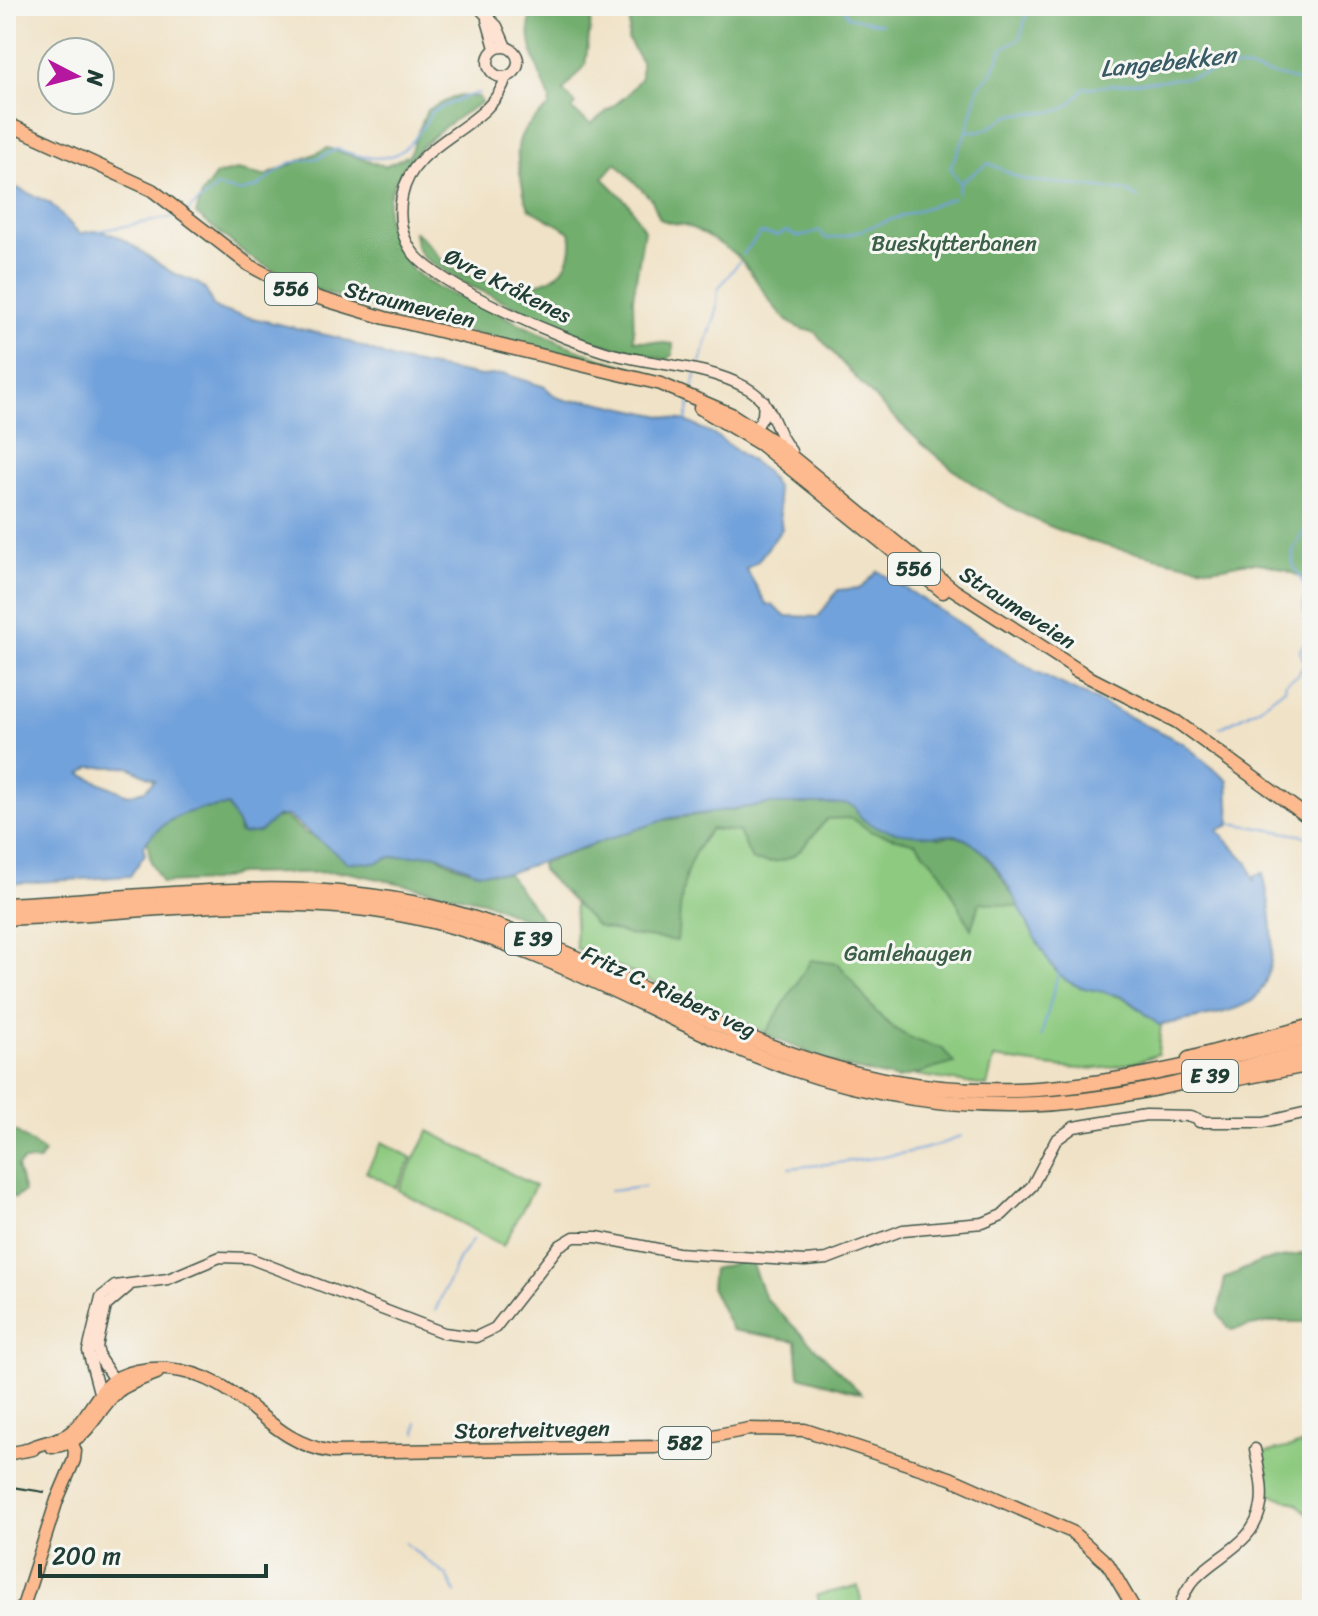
<svg xmlns="http://www.w3.org/2000/svg" width="1318" height="1616" viewBox="0 0 1318 1616" font-family="Sriracha,sans-serif">
<rect width="100%" height="100%" fill="#f6f6f2"/>
<filter id="ink" filterUnits="userSpaceOnUse"><feTurbulence type="fractalNoise" baseFrequency=".0125" numOctaves="2"/><feDisplacementMap in="SourceGraphic" scale="16" xChannelSelector="R" yChannelSelector="G"/><feConvolveMatrix kernelMatrix="1 2 1 2 8 2 1 2 1" color-interpolation-filters="sRGB"/></filter>
<filter id="wash" filterUnits="userSpaceOnUse"><feTurbulence type="fractalNoise" baseFrequency=".006" numOctaves="4" result="noise"/><feDisplacementMap in="SourceGraphic" scale="32" xChannelSelector="R" yChannelSelector="G"/><feGaussianBlur stdDeviation="1.8" result="paint"/><feColorMatrix in="noise" values="0 0 0 0 0 0 0 0 0 0 0 0 0 0 0 0 0 1.4 0 .05"/><feComposite in="paint" operator="in"/></filter>
<g filter="url(#wash)">
<rect width="100%" height="100%" fill="#f0e2c6"/>
<g fill="#8eca80" stroke="#56845a" stroke-width="2">
<path d="M848,804l139,54 35,51 7,19 84,67 13,4 35,26 -3,29c-58,25 -104,13 -164,4l-7,28 -77,-12 -109,-26 -225,-100 -2,-53 84,-74z"/>
<polygon points="429,1131 535,1186 503,1246 398,1190"/>
<polygon points="382,1142 412,1158 396,1188 366,1172"/>
<polygon points="1312,1442 1312,1517 1296,1503 1269,1494 1264,1453"/>
<polygon points="858,1586 862,1606 821,1610 817,1595"/>
</g>
<g fill="#72ae6e" stroke="#487651" stroke-width="2">
<path d="M533,6h60l-8,60 -22,25 13,13 -4,6 19,14 36,-29 14,-18v-16l-13,-22 4,-33h680v576c-22,-10 -42,-21 -69,-19 -9,1 -19,5 -29,5 -24,-2 -48,-9 -72,-14 -148,-27 -233,-114 -328,-223 -36,0 -51,-48 -73,-71 -8,-9 -45,-32 -57,-35 -9,-2 -16,-2 -24,-6l-8,-19 -36,-37 -13,15 26,26 15,26 -11,68 1,42 39,4v11l-7,5 -75,-19 -129,-59 -39,-25 -7,-11 -2,-14c15,8 19,21 31,31 26,20 87,33 114,10 11,-10 14,-27 11,-41l-40,-23c-6,-9 -7,-20 -9,-31 -9,-38 -1,-48 28,-71l1,-8c-12,-31 -28,-59 -17,-93z"/>
<path d="M457,96l22,1 2,6c-48,28 -122,84 -83,147 6,10 14,21 24,28 20,15 49,22 72,33 50,25 98,48 153,60l-1,4 -269,-66 -79,-25 -48,-27 -54,-43 6,-20 14,-19 21,-5 28,6 63,-28 57,18 24,-11 18,-45z"/>
<path d="M770,804h78l92,34c37,-14 63,44 80,69l-40,-5 -9,27 -30,-57 -25,-29 -44,-11 -21,-14 -24,1c-25,29 -33,50 -75,41l-13,-28 -28,-3c-31,36 -29,68 -34,112l-47,-6 -33,-9 -55,-56 -1,-6 117,-43z"/>
<path d="M228,806l9,15 2,12 20,-1 13,-12 12,-4 21,17 70,30 16,-6 44,-3c18,15 50,20 72,19l37,49 -27,-6 -34,-15 -137,-29 -109,2 -25,7 -50,2 -11,-21 -4,-22c30,-29 40,-30 81,-34z"/>
<path d="M811,960l28,4c35,44 45,71 103,84l12,15 -56,16 -58,-13 -75,-32z"/>
<polygon points="6,1125 44,1152 40,1161 23,1161 17,1167 24,1192 15,1198 6,1192"/>
<polygon points="1312,1252 1312,1322 1271,1322 1231,1330 1218,1314 1225,1278 1260,1262"/>
<polygon points="750,1259 765,1298 861,1393 799,1376 796,1341 732,1330 711,1287 713,1269"/>
</g>
<path fill="#72a2db" stroke="#487088" stroke-width="2" fill-rule="evenodd" d="M6,183l44,20 30,31c33,-14 65,24 93,39 10,5 20,6 29,13 9,8 6,16 16,24l121,28 57,22 85,16 24,-2 40,13 11,10 13,4 19,-1 98,21 29,14 51,37 10,15 6,42 -25,33 -11,7 21,36h5l13,11 33,1 20,-27 23,-2 17,-17 157,100 148,72 45,38 2,44 -13,5 31,33 6,17 1,-5 8,-2c8,35 20,96 -9,126 -15,14 -73,22 -95,26 -11,-8 -23,-21 -34,-27 -24,-10 -50,-5 -68,-26 -33,-38 -50,-121 -102,-137 -24,2 -93,1 -100,-28l-7,-3h-78l-100,14 -162,55 -32,-1 -41,-18 -44,3 -16,6 -28,-1 -59,-46h-10l-19,16 -17,2 -14,-28c-38,3 -61,8 -85,40l2,8 -15,22 -124,8zM91,767h38l26,13 -10,10 -17,5 -47,-21z"/>
<g fill="none" stroke-linecap="round" stroke-linejoin="round">
<g stroke="#72a2db" stroke-width="2">
<polyline points="842,6 848,17 882,24"/>
<path d="M967,131c27,2 27,-11 46,-16 35,-8 45,9 71,-27l100,-10 55,-11 73,17"/>
<polyline points="961,182 988,163 1024,180 1127,191 1138,198"/>
<polyline points="958,194 960,183 950,168 967,131 979,86 992,73 1003,48 1020,38 1029,6"/>
<path d="M188,212c7,-12 21,-13 28,-25l25,5 16,-5 32,-24 29,-5 19,-9c52,18 69,10 95,-38 17,-5 29,-15 47,-18"/>
<polyline points="98,231 180,216"/>
<polyline points="742,255 761,233 778,236 786,231 798,237 819,231 827,239 845,236 953,198"/>
<polyline points="699,365 716,314 718,289 739,262"/>
<polyline points="692,392 696,375"/>
<polyline points="686,421 690,402"/>
<polyline points="1220,728 1259,708 1285,688 1286,682 1298,675 1304,664 1300,650 1311,632 1303,607 1306,589 1293,564 1293,550 1305,529 1312,527"/>
<polyline points="1231,823 1305,836"/>
<polyline points="1041,1037 1058,974"/>
<path d="M789,1168c42,-4 137,-13 172,-32"/>
<polyline points="610,1191 644,1187"/>
<polyline points="435,1311 458,1260 473,1239"/>
<polyline points="416,1433 417,1423"/>
<polyline points="405,1543 447,1576 456,1593"/>
</g>
</g>
</g>
<g filter="url(#ink)">
<g fill="none" stroke-linecap="round" stroke-linejoin="round">
<defs>
<g id="secondary">
<polyline points="477,6 497,26 506,47"/>
<polyline points="487,20 495,48"/>
<circle cx="503" cy="62" r="15"/>
<path d="M506,77c-15,53 -93,61 -104,119 -4,20 -1,42 12,58 28,34 154,88 199,100 45,12 92,11 134,34 29,17 24,39 44,63"/>
<polyline points="758,437 756,428 763,416 764,401"/>
<polyline points="1199,1122 1264,1122 1312,1111"/>
<polyline points="117,1384 100,1359 97,1347 106,1306 128,1287"/>
<polyline points="100,1396 88,1351 101,1297 115,1286 168,1279 220,1257 249,1258 444,1333 476,1337 495,1328 559,1246 574,1237 597,1237 678,1253 805,1261 827,1259 903,1230 983,1223 1002,1215 1032,1186 1056,1140 1074,1127 1146,1115 1191,1116 1204,1121"/>
<path d="M1179,1610c11,-53 74,-53 82,-105 3,-18 -3,-38 -6,-56"/>
</g>
<g id="primary">
<polyline points="6,123 152,190 249,265 299,292 385,318 661,384 731,414 773,441 954,590 1083,673"/>
<polyline points="700,408 760,444 943,592"/>
<polyline points="1075,670 1177,722 1312,820"/>
<path d="M52,1447c40,-7 39,-31 65,-55 11,-9 27,-14 40,-19"/>
<path d="M26,1450c14,-8 33,-8 45,-18 19,-16 26,-44 48,-55 15,-7 32,-9 48,-8 80,7 93,71 165,83l323,-5 94,-18 56,1 145,48 122,54 36,32 27,46"/>
<polyline points="6,1454 33,1449"/>
<polyline points="22,1610 57,1500 74,1460 75,1451 69,1436"/>
</g>
<g id="highway">
<path d="M6,905c141,-6 285,-31 425,2 113,26 213,87 319,131 208,88 353,49 562,-1"/>
<path d="M6,918c132,-5 268,-28 398,-3 114,21 216,80 320,127 122,54 251,76 383,55 70,-10 137,-31 205,-46"/>
<polyline points="1189,1059 1312,1026"/>
<polyline points="1218,1082 1312,1064"/>
</g>
</defs>
<use href="#secondary" stroke="#3e564a" stroke-width="13"/>
<use href="#primary" stroke="#3e564a" stroke-width="15"/>
<use href="#highway" stroke="#3e564a" stroke-width="17"/>
<use href="#secondary" stroke="#fee3d2" stroke-width="10"/>
<use href="#primary" stroke="#fcba8e" stroke-width="12"/>
<use href="#highway" stroke="#fcba8e" stroke-width="14"/>
<polyline stroke="#1f3d34" stroke-width="2" points="6,1486 44,1492"/>
</g>
</g>
<g text-anchor="middle" stroke-width="6" stroke-linejoin="round" paint-order="stroke">
<g fill="#f6f6f2" stroke="#60746d" stroke-width="2">
<rect x="265" y="273" width="52" height="32" rx="6"/>
<rect x="888" y="553" width="52" height="32" rx="6"/>
<rect x="505" y="923" width="56" height="32" rx="6"/>
<rect x="1182" y="1060" width="56" height="32" rx="6"/>
<rect x="659" y="1427" width="52" height="32" rx="6"/>
</g>
<g font-size="20" font-weight="bold" fill="#1f3d34">
<text x="291" y="296">556</text>
<text x="914" y="576">556</text>
<text x="533" y="946">E 39</text>
<text x="1210" y="1083">E 39</text>
<text x="685" y="1450">582</text>
</g>
<g font-size="22" fill="#3b6047" stroke="#f6f6f2">
<text x="954" y="251">Bueskytterbanen</text>
<text x="908" y="961">Gamlehaugen</text>
</g>
<g font-size="22" fill="#1f3d34" stroke="#f6f6f2">
<text transform="translate(508 285) rotate(27)" y="8">Øvre Kråkenes</text>
<text transform="translate(410 304) rotate(14)" y="8">Straumeveien</text>
<text transform="translate(1018 607) rotate(33)" y="8">Straumeveien</text>
<text transform="translate(669 991) rotate(25)" y="8">Fritz C. Riebers veg</text>
<text transform="translate(532 1429) rotate(-1)" y="8">Storetveitvegen</text>
</g>
<g font-size="24" font-style="italic" fill="#385b66" stroke="#f6f6f2">
<text transform="translate(1168 62) rotate(-6)" y="8">Langebekken</text>
</g>
</g>
<rect width="1318" height="1616" fill="none" stroke="#f6f6f2" stroke-width="32"/>
<g transform="translate(76 76) rotate(96)"><circle r="38" fill="#f6f6f2" stroke="#a0aca6" stroke-width="2"/>
<path d="M0-6L14 30L0 20L-14 30Z" fill="#b5179e"/>
<text y="-12" font-size="22" font-weight="bold" text-anchor="middle" fill="#1f3d34">N</text>
</g>
<path d="M40 1564v12h226v-12" fill="none" stroke="#1f3d34" stroke-width="4"/>
<text x="52" y="1564" font-size="24" fill="#1f3d34" stroke="#f6f6f2" stroke-width="6" paint-order="stroke">200 m</text>
</svg>
